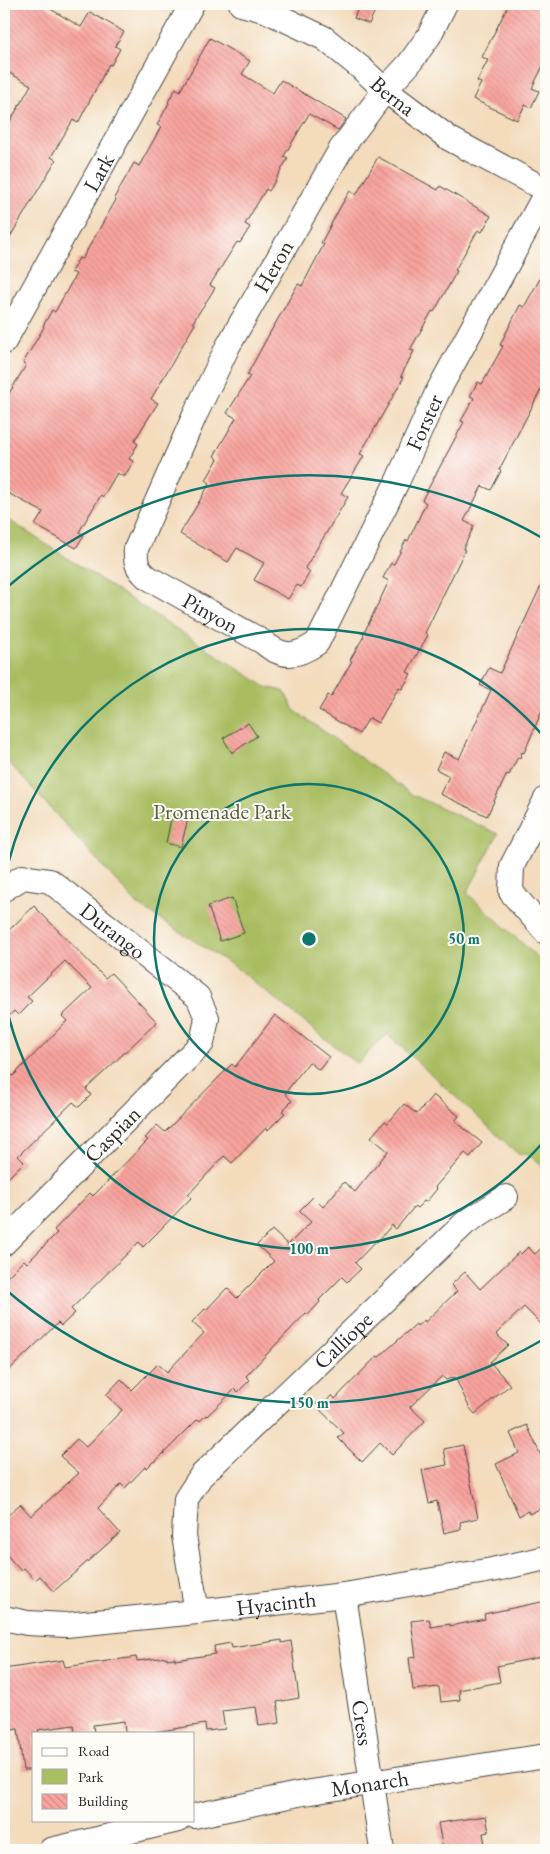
<svg xmlns="http://www.w3.org/2000/svg" width="550" height="1854" viewBox="0 0 550 1854" font-family="'EB Garamond',serif">
<defs>
<pattern id="building-back-hatch" width="6" height="6" patternUnits="userSpaceOnUse" patternTransform="scale(1.25)"><rect width="6" height="6" fill="#f8a39d"/><path d="M-1 5l2 2M0 0l6 6M5-1l2 2" fill="none" stroke="#d58c87"/></pattern>
</defs>
<rect width="100%" height="100%" fill="#fdfcf7"/>
<filter id="ink" filterUnits="userSpaceOnUse"><feTurbulence type="fractalNoise" baseFrequency=".02" numOctaves="2"/><feDisplacementMap in="SourceGraphic" scale="10" xChannelSelector="R" yChannelSelector="G"/><feConvolveMatrix kernelMatrix="1 2 1 2 8 2 1 2 1" color-interpolation-filters="sRGB"/></filter>
<filter id="wash" filterUnits="userSpaceOnUse"><feTurbulence type="fractalNoise" baseFrequency=".0096" numOctaves="4" result="noise"/><feDisplacementMap in="SourceGraphic" scale="20" xChannelSelector="R" yChannelSelector="G"/><feGaussianBlur stdDeviation="1.12" result="paint"/><feColorMatrix in="noise" values="0 0 0 0 0 0 0 0 0 0 0 0 0 0 0 0 0 1.4 0 .05"/><feComposite in="paint" operator="in"/></filter>
<g filter="url(#wash)">
<rect width="100%" height="100%" fill="#f3dbbc"/>
<path fill="#a9bd61" stroke="#6a7446" d="M4,517l262,170 18,4 10,19 117,84 87,40 -31,59 79,72v205c-8,-10 -16,-16 -29,-17l-130,-119 -30,30 -122,-97 -97,-62 -134,-148z"/>
<g id="blocks">
<g fill="url(#building-back-hatch)">
<polygon points="4,4 42,4 81,27 90,12 124,32 115,46 120,49 111,65 109,64 78,123 73,120 64,135 51,157 56,160 4,247 4,132 31,85 4,70"/>
<polygon points="360,4 378,4 369,24 354,18"/>
<polygon points="509,4 546,4 546,60 532,88 539,91 531,108 525,105 517,120 473,99 481,83 477,81 488,60 482,57"/>
<polygon points="210,38 250,61 242,74 273,93 281,80 346,119 338,130 309,114 284,156 288,158 269,191 266,189 245,224 250,227 240,243 237,242 210,285 215,288 193,322 195,324 151,399 158,403 134,441 138,444 129,459 134,461 124,477 117,473 103,497 101,495 79,532 84,535 76,548 35,525 43,512 4,491 4,402 26,365 23,363 44,327 43,326 52,310 55,312 76,274 71,272 79,258 82,259 116,200 114,198 134,163 139,166 161,127 157,125 169,103 168,102 176,88 180,91"/>
<polygon points="378,157 438,190 440,186 491,216 482,232 478,230 455,270 457,271 434,312 432,311 410,350 414,351 401,376 404,377 360,454 364,456 341,493 348,497 305,568 310,572 301,587 297,585 288,599 254,580 264,563 237,548 228,562 180,534 210,483 206,480 218,459 214,456 236,418 227,413 250,376 247,375 267,338 298,284 302,286 324,244 321,243 342,204 350,191 356,195"/>
<polygon points="546,268 546,380 499,470 501,471 491,490 482,486 464,521 474,526 463,549 465,550 425,633 428,635 407,672 411,674 402,689 399,687 378,723 369,718 359,734 319,710 328,695 331,697 352,661 350,660 364,636 363,635 389,581 383,578 391,563 394,564 406,540 408,541 426,503 422,500 464,422 461,421 474,398 470,396 478,382 482,384 503,346 500,345 520,305 524,307"/>
<polygon points="546,575 546,701 524,753 522,752 520,758 518,757 509,775 507,774 487,816 440,794 449,776 436,769 444,752 459,759 491,690 480,685 489,668 500,673"/>
<polygon points="248,723 257,736 232,753 223,738"/>
<polygon points="172,814 188,818 181,847 166,843"/>
<polygon points="232,898 244,933 220,941 208,906"/>
<polygon points="34,906 105,978 111,973 157,1022 86,1089 91,1095 79,1107 73,1102 18,1156 24,1162 4,1182 4,1067 13,1076 67,1021 62,1016 92,988 65,961 27,997 32,1001 18,1015 14,1011 4,1021 4,935"/>
<polygon points="275,1015 329,1057 319,1070 309,1062 285,1093 292,1101 282,1111 285,1113 268,1130 266,1128 232,1163 224,1156 188,1195 191,1198 157,1233 143,1247 139,1242 71,1309 75,1313 61,1326 58,1323 4,1375 4,1280 24,1260 27,1263 57,1233 54,1230 90,1193 93,1196 148,1140 145,1138 157,1125 165,1132 232,1064 235,1067"/>
<polygon points="433,1095 459,1116 455,1121 482,1143 470,1157 465,1153 435,1187 437,1189 426,1202 424,1201 417,1208 415,1206 396,1229 392,1225 377,1242 376,1241 355,1263 361,1269 347,1282 342,1277 319,1300 320,1302 308,1315 306,1313 246,1376 250,1380 238,1392 235,1389 207,1416 206,1415 200,1421 198,1419 155,1462 154,1461 147,1468 145,1467 125,1488 121,1484 98,1508 120,1533 54,1591 40,1576 35,1580 24,1568 21,1571 4,1552 4,1519 20,1504 31,1516 79,1473 60,1456 77,1439 86,1447 122,1410 106,1395 121,1379 132,1390 158,1364 167,1372 204,1333 192,1322 205,1309 206,1310 227,1288 237,1298 274,1261 257,1245 272,1230 288,1245 311,1222 299,1211 313,1197 323,1207 344,1182 355,1192 388,1151 371,1137 385,1121 388,1123 404,1104 417,1114"/>
<polygon points="546,1244 546,1329 524,1307 496,1334 508,1345 490,1362 510,1385 475,1414 469,1407 455,1377 446,1380 442,1376 410,1407 425,1421 392,1455 380,1443 362,1462 338,1438 344,1433 319,1409 332,1395 335,1399 377,1356 379,1357 416,1324 417,1326 424,1320 425,1322 457,1291 451,1285 465,1272 480,1289 519,1252 521,1254 528,1247 535,1254"/>
<polygon points="527,1425 546,1467 546,1506 529,1514 528,1511 519,1516 496,1464 519,1453 510,1433"/>
<polygon points="463,1445 478,1518 460,1522 461,1529 444,1533 437,1501 429,1503 422,1470 447,1465 444,1449"/>
<polygon points="546,1601 546,1656 497,1666 500,1682 459,1690 460,1700 441,1702 439,1687 413,1690 409,1658 416,1657 411,1621 429,1619 431,1627 450,1624 450,1626 485,1619 484,1614"/>
<polygon points="282,1640 282,1643 291,1641 299,1698 277,1702 280,1723 259,1726 256,1707 222,1711 225,1729 206,1731 205,1724 148,1733 125,1733 124,1721 93,1725 94,1733 75,1733 74,1725 38,1730 39,1733 34,1733 34,1770 23,1770 18,1729 4,1731 4,1669 63,1660 65,1667 136,1657 137,1661 167,1657 167,1659 175,1658 175,1660 215,1654 214,1646 231,1643 232,1648"/>
<polygon points="486,1816 489,1832 483,1833 486,1850 443,1850 438,1823"/>
</g>
</g>
</g>
<g filter="url(#ink)">
<use href="#blocks" fill-opacity="0" stroke="#494541" stroke-width="1"/>
<g fill="none" stroke-linecap="round" stroke-linejoin="round">
<defs>
<g id="minor">
<path id="s1" d="M241,4l26,7 57,27 37,30 24,22 65,49 96,51"/>
<path id="s2" d="M445,4l-16,32 -20,28 -24,26 -44,59 -113,197 -34,71 -58,132c-1,13 1,19 11,28l116,65c20,17 33,15 54,1l81,-163 39,-87 109,-200"/>
<path id="s3" d="M4,342l188,-338"/>
<polyline points="546,799 512,866 511,892 546,932"/>
<path id="s4" d="M4,889l19,-12 27,4 148,116 9,21 -5,25 -198,200"/>
<path id="s5" d="M344,1595l38,255"/>
<path id="s6" d="M197,1612l-13,-76 2,-37 15,-23 264,-253 41,-26"/>
<path id="s7" d="M4,1618l23,5 39,2 131,-13 147,-17 148,-25 54,-12"/>
<path id="s8" d="M194,1816l104,-22 248,-38"/>
<polyline points="51,1850 178,1820"/>
</g>
</defs>
<use href="#minor" stroke="#494541" stroke-width="26"/>
<use href="#minor" stroke="#fff" stroke-width="24"/>
</g>
</g>
<g fill="none" stroke="#0f766e" stroke-width="2.5">
<circle cx="309" cy="939" r="155"/>
<path d="M545 1140A310 310 0 0 1 4 995M4 883A310 310 0 0 1 545 738"/>
<path d="M544 1339A464 464 0 0 1 5 1289M5 589A464 464 0 0 1 544 539"/>
</g>
<g text-anchor="middle" stroke-width="4" stroke-linejoin="round" paint-order="stroke">
<g font-size="22" fill="#2b2b2b" stroke="#fdfcf7">
<text dy="8" stroke="none"><textPath href="#s1" startOffset="180">Berna</textPath></text>
<text dy="8" stroke="none"><textPath href="#s3" startOffset="194">Lark</textPath></text>
<text transform="translate(273 266) rotate(-60)" y="8">Heron</text>
<text dy="8" stroke="none"><textPath href="#s2" startOffset="1099">Forster</textPath></text>
<text dy="8" stroke="none"><textPath href="#s2" startOffset="734">Pinyon</textPath></text>
<text dy="8" stroke="none"><textPath href="#s4" startOffset="130">Durango</textPath></text>
<text transform="translate(112 1134) rotate(-45)" y="8">Caspian</text>
<text dy="8" stroke="none"><textPath href="#s6" startOffset="338">Calliope</textPath></text>
<text dy="8" stroke="none"><textPath href="#s7" startOffset="274">Hyacinth</textPath></text>
<text dy="8" stroke="none"><textPath href="#s5" startOffset="129">Cress</textPath></text>
<text dy="8" stroke="none"><textPath href="#s8" startOffset="179">Monarch</textPath></text>
</g>
<g font-size="22" fill="#575e3e" stroke="#fdfcf7">
<text x="222" y="819">Promenade Park</text>
</g>
</g>
<circle cx="309" cy="939" r="8" fill="#0f766e" stroke="#fdfcf7" stroke-width="2.5"/>
<g font-size="15" text-anchor="middle" font-weight="bold" fill="#0f766e" stroke="#fdfcf7" stroke-width="4" stroke-linejoin="round" paint-order="stroke">
<text x="464" y="944">50 m</text>
<text x="309" y="1254">100 m</text>
<text x="309" y="1408">150 m</text>
</g>
<rect width="550" height="1854" fill="none" stroke="#fdfcf7" stroke-width="20"/>
<rect x="32" y="1732" width="162" height="90" fill="#fdfcf7" stroke="#a9a8a5"/>
<rect x="42" y="1748" width="25" height="8" fill="#ffffff" stroke="#a9a8a5"/>
<text x="78" y="1756" font-size="15" fill="#2b2b2b">Road</text>
<rect x="42" y="1769" width="25" height="15" fill="#a9bd61" stroke="#a9a8a5"/>
<text x="78" y="1782" font-size="15" fill="#2b2b2b">Park</text>
<rect x="42" y="1794" width="25" height="15" fill="url(#building-back-hatch)" stroke="#a9a8a5"/>
<text x="78" y="1806" font-size="15" fill="#2b2b2b">Building</text>
</svg>
